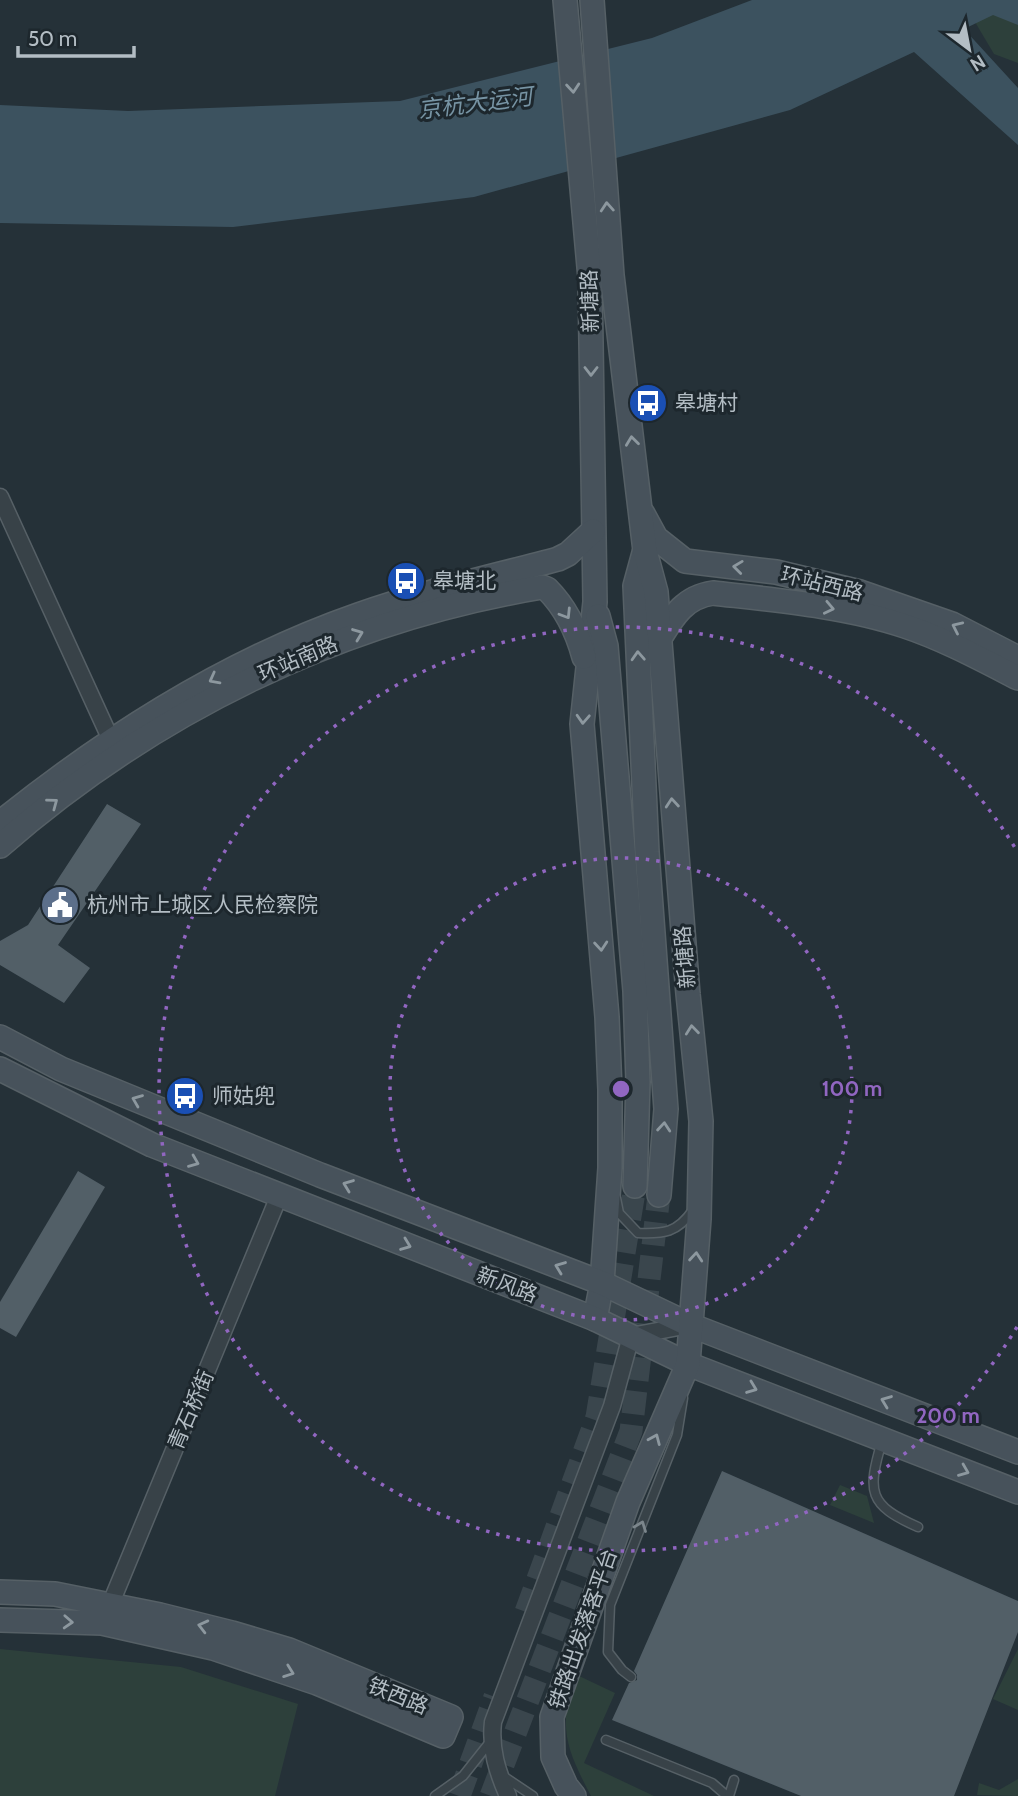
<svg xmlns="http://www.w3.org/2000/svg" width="1018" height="1796" viewBox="0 0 1018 1796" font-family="Cabin,'Noto Sans SC',sans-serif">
<rect width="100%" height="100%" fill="#253138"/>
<g fill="#2d403b">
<polygon points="962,0 1018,0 1018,63 994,54"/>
<polygon points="840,1485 867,1496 874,1523 830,1505"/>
<polygon points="0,1649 181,1667 298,1704 275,1796 0,1796"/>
<polygon points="1018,1649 1018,1710 993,1699"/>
<path d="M577,1675l38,18 -31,70 70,33h-63c-24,-46 -35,-70 -14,-121z"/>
<polygon points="1018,1779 1018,1796 977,1795 979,1783 999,1790"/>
</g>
<polygon fill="#3c525f" points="752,0 1018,0 1018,25 993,15 964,29 1018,88 1018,145 914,52 790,110 474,197 233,227 0,223 0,105 128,111 400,101 652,38"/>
<g fill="#525f67">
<polygon points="107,804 141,824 58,945 90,968 64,1003 0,965 0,941 28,925"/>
<polygon points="78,1171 105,1187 16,1337 0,1328 0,1302"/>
<polygon points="722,1471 1018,1601 1018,1632 954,1796 801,1796 612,1720 629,1683 637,1680 637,1675 634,1671"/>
</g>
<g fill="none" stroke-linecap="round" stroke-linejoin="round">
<g stroke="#3a464d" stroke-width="23" stroke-dasharray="23 11" stroke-linecap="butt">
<polyline points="526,1612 597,1417 635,1186"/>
<polyline points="459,1796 495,1697"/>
<polyline points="491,1796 631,1431 659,1195"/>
</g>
<defs>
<g id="lane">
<path d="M616,1198l3,15 19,20c26,1 39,0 55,-23"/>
<path d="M882,1441c-15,51 -14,64 36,86"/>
<polyline points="631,1677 622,1670 608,1652 610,1605 677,1435 683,1398"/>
<polyline points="606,1740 712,1783 727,1796"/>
<polyline points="503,1776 533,1796"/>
<polyline points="435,1796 463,1776 490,1742"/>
<polyline points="729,1796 734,1780"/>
</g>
<g id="street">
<polyline points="0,497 111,740"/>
<polyline points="106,1615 279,1196"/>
<path d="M508,1796c-11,-25 -18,-47 -15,-74l119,-316 19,-70 58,-11"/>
</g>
<g id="secondary">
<polyline points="565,0 590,278 595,602 582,724 607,1017 610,1090 610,1168 602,1283 595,1319"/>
<polyline points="643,514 656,538 685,561 776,572 860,592 952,624 1018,658"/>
<polyline points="644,553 635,586 647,852 666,1109 659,1195"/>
<polyline points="598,616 606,646 635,991 638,1082 635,1186"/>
<path d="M660,638c14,-23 25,-41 53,-45 62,7 133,13 192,33 39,13 76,33 113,52"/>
<path d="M0,823c108,-87 226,-162 358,-208 65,-23 133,-38 200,-56l10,-5 25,-23"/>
<path d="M0,846c153,-134 341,-226 542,-259l5,2c19,19 30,42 37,68"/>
<polyline points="0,1037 61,1069 176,1116 320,1175 602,1283 690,1325 1018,1452"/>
<polyline points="0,1069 152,1145 595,1319 688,1364 1018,1492"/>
<polyline points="0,1592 55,1594 160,1615 232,1633 289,1650 451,1717 443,1736 317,1683 213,1648 102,1623 0,1620"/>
<polyline points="574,1796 566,1786 553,1757 552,1717 628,1502 688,1364 699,1219 701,1121 688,994 656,592 645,551 612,275 592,0"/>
</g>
</defs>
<use href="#lane" stroke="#566066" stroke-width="11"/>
<use href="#street" stroke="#566066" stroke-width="19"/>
<use href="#secondary" stroke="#566066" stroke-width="26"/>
<use href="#lane" stroke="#384248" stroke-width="8"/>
<use href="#street" stroke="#384248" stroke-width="16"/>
<use href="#secondary" stroke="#47525b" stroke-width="23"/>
</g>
<defs><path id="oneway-chevron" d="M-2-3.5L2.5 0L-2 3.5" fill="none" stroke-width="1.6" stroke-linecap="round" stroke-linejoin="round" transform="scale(1.75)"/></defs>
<g stroke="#8d989f">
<use href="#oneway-chevron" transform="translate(573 88) rotate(85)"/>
<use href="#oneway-chevron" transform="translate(607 207) rotate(-94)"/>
<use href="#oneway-chevron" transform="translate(591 371) rotate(90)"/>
<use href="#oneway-chevron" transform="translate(632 441) rotate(-97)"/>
<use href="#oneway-chevron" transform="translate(738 567) rotate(-173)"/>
<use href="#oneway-chevron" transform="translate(829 608) rotate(12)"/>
<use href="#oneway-chevron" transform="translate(566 614) rotate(58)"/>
<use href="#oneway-chevron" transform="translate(957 627) rotate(-155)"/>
<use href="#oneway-chevron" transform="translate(358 634) rotate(-21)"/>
<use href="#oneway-chevron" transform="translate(638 656) rotate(-93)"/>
<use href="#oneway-chevron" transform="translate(214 679) rotate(152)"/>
<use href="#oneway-chevron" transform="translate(583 719) rotate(93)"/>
<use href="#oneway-chevron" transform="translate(53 803) rotate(-37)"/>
<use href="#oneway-chevron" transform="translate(672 803) rotate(-95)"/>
<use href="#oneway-chevron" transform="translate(601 946) rotate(85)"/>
<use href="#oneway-chevron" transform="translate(692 1030) rotate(-96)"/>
<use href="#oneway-chevron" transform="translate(137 1100) rotate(-158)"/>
<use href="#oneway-chevron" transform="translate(664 1127) rotate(-85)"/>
<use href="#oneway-chevron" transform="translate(194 1162) rotate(22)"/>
<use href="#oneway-chevron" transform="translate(348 1185) rotate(-159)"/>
<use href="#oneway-chevron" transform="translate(406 1245) rotate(21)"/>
<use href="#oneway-chevron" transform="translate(696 1257) rotate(-85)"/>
<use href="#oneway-chevron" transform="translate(560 1267) rotate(-159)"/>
<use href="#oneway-chevron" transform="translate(752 1388) rotate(21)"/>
<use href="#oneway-chevron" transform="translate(886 1401) rotate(-159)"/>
<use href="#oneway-chevron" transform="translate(655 1439) rotate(-67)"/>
<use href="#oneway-chevron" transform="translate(964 1471) rotate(22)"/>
<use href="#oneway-chevron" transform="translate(68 1622) rotate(3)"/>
<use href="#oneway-chevron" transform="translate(203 1626) rotate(-166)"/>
<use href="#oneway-chevron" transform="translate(289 1672) rotate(20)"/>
</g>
<use stroke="#7c868c" href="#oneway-chevron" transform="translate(641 1526) rotate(-69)"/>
<g fill="none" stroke="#9166c1" stroke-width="3.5" stroke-dasharray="3.5 7">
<circle cx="621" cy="1089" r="231"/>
<path d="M1017 1327A462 462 0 1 1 1017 851"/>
</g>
<defs>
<symbol id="bus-disc" viewBox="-11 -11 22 22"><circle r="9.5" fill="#1a4fb4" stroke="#1d272d"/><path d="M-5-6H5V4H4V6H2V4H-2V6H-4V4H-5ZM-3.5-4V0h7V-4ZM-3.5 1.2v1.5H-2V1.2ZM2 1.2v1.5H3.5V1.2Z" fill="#fff"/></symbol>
<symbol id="civic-disc" viewBox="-11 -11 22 22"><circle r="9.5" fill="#5c6f8a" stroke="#1d272d"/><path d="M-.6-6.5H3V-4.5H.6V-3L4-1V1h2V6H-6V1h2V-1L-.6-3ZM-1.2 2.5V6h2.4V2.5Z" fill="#fff"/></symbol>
</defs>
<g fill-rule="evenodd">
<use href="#bus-disc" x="626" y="381" width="44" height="44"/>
<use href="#bus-disc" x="384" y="559" width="44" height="44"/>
<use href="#civic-disc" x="38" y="883" width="44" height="44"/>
<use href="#bus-disc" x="163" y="1074" width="44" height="44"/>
</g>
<g text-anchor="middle" stroke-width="6" stroke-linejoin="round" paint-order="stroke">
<g font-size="21" fill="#b3bdc4" stroke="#1d272d">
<text transform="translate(590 301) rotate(-92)" y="7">新塘路</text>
<text transform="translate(822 584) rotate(14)" y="7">环站西路</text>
<text transform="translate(298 659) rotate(-23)" y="7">环站南路</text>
<text transform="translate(685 957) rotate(-95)" y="7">新塘路</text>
<text transform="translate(507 1285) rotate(21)" y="7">新风路</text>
<text transform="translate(191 1410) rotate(-67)" y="7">青石桥街</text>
<text transform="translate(583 1629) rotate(-71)" y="7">铁路出发落客平台</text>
<text transform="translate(398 1696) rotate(22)" y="7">铁西路</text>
</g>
<g font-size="21" fill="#b3bdc4" stroke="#1d272d" text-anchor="start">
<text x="675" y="410">皋塘村</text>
<text x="433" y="588">皋塘北</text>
<text x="87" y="912">杭州市上城区人民检察院</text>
<text x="212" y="1103">师姑兜</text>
</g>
<g font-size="23" font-style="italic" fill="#7794a4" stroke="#1d272d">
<text transform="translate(475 103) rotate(-7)" y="8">京杭大运河</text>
</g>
</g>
<circle cx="621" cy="1089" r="10" fill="#9166c1" stroke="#1d272d" stroke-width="3.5"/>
<g font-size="21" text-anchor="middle" font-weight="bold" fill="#9166c1" stroke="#1d272d" stroke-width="6" stroke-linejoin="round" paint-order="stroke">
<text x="852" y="1096">100 m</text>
<text x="948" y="1423">200 m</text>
</g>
<g transform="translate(969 49) rotate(148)" stroke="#1d272d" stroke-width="5" paint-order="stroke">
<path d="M0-5L12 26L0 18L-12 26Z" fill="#b3bdc4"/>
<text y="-10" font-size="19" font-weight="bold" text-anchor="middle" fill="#b3bdc4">N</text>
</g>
<path d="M18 46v10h116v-10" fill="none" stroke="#b3bdc4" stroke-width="3.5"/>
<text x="28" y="46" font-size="21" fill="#b3bdc4" stroke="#1d272d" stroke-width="5" paint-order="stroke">50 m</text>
</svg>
